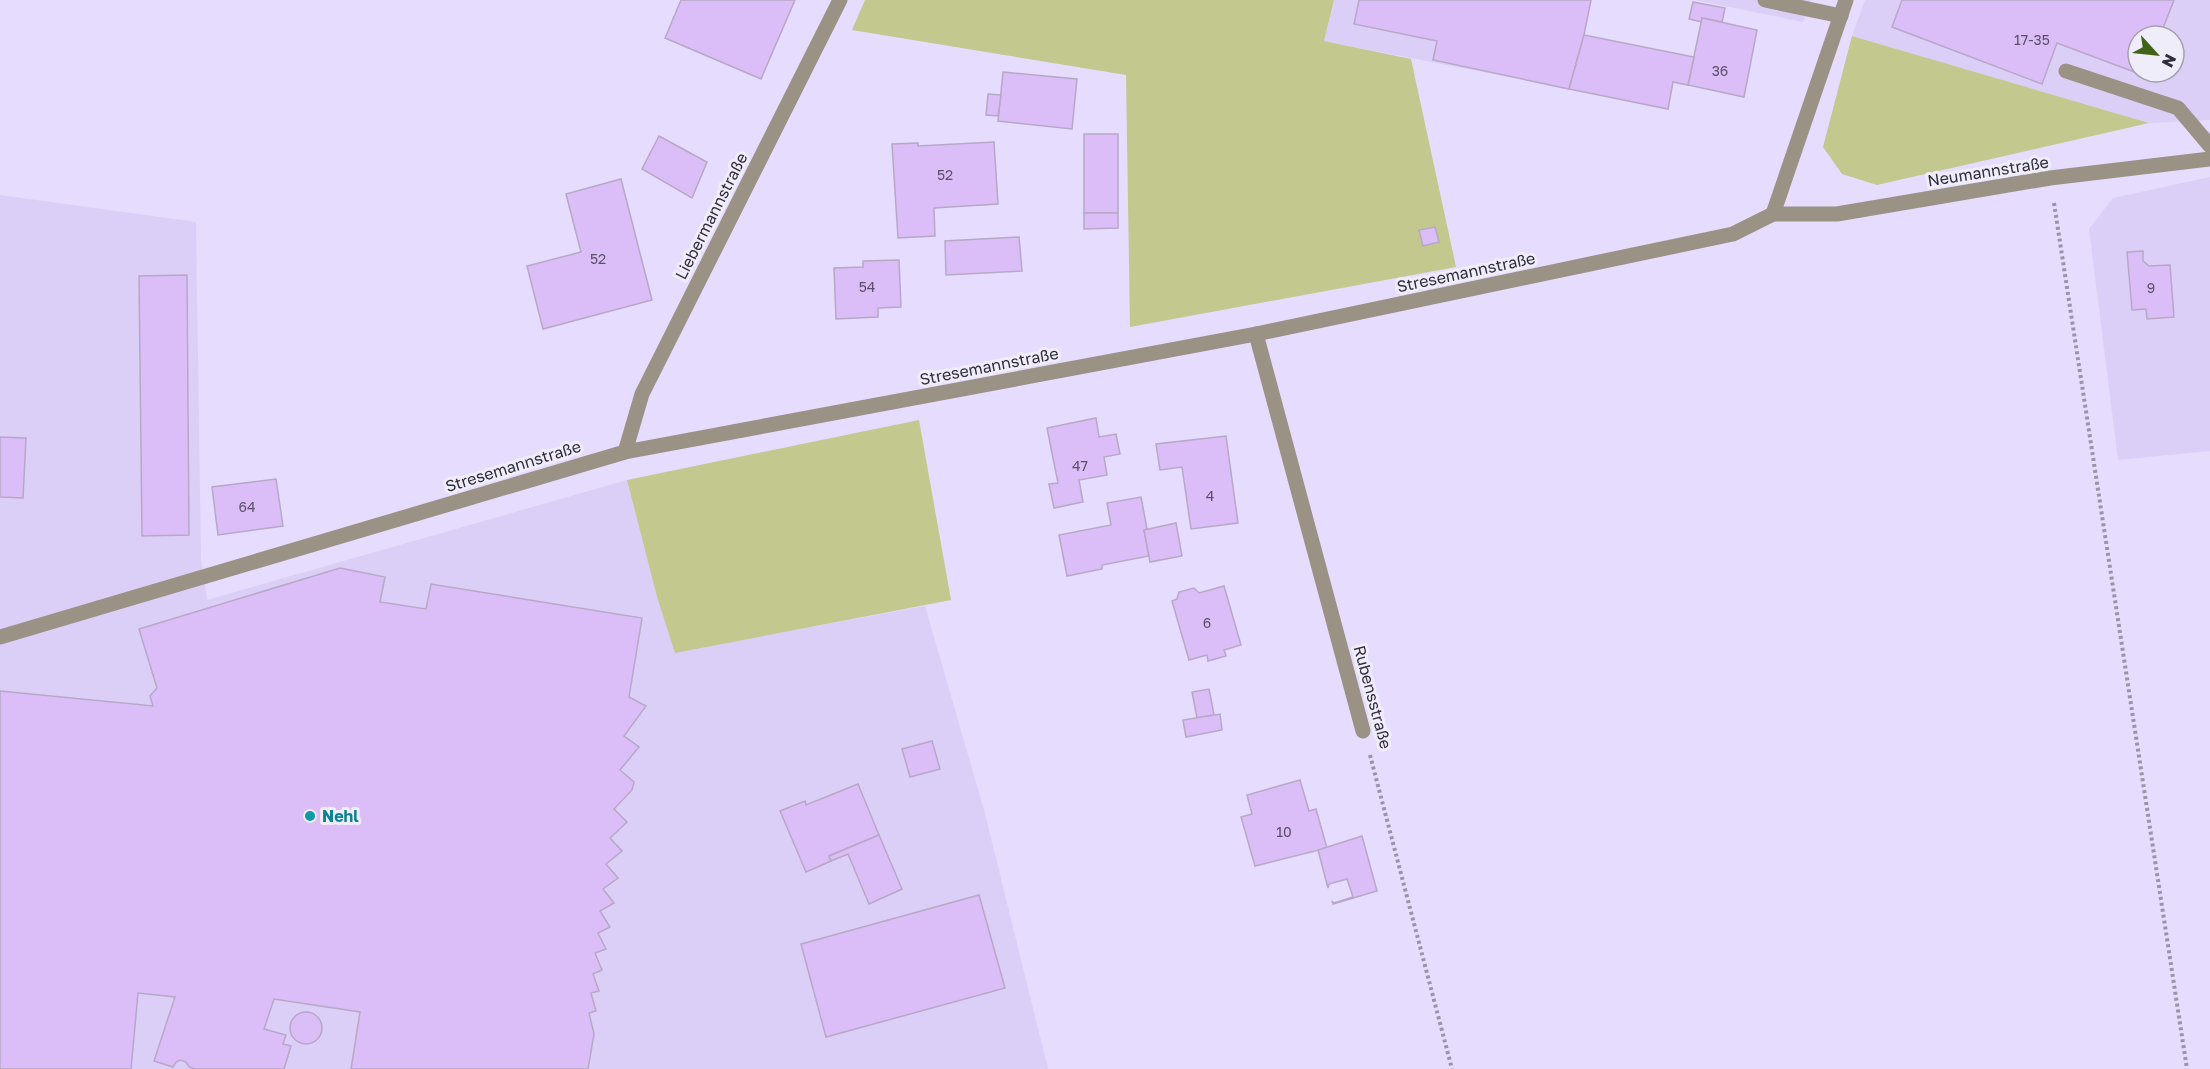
<svg xmlns="http://www.w3.org/2000/svg" width="2210" height="1069" viewBox="0 0 2210 1069" font-family="'Golos Text',sans-serif">
<rect width="100%" height="100%" fill="#e6dcfd"/>
<g fill="#dbcff7" fill-rule="evenodd">
<polygon points="1334,0 1591,0 1569,89 1324,41"/>
<polygon points="1695,0 1811,0 1803,22"/>
<path d="M1865,0h345v120l-61,3 -297,-87zM2138,36h36v36h-36z"/>
<polygon points="2210,177 2210,451 2118,460 2089,229 2113,198"/>
<polygon points="0,195 196,222 201,559 207,600 627,480 657,597 675,652 925,606 984,810 1048,1069 0,1069"/>
</g>
<g fill="#c2c88e">
<polygon points="865,0 1334,0 1324,41 1411,59 1456,267 1130,327 1126,75 852,30"/>
<polygon points="1852,36 2149,123 1877,185 1842,174 1823,147"/>
<polygon points="919,420 951,600 675,653 657,597 627,480"/>
</g>
<g fill="#dbbdf8" stroke="#b7a8c6" stroke-width="1.5">
<polygon points="681,0 795,0 761,79 665,38"/>
<polygon points="1359,0 1591,0 1584,35 1569,89 1433,60 1437,41 1354,24"/>
<polygon points="1902,0 2174,0 2160,36 2138,36 2138,72 2146,72 2145,76 2057,43 2042,84 1892,27"/>
<polygon points="1693,2 1725,8 1722,22 1702,18 1702,22 1689,19"/>
<polygon points="1702,18 1757,30 1744,97 1688,85"/>
<polygon points="1584,35 1694,57 1688,85 1673,82 1668,109 1569,89"/>
<polygon points="1003,72 1077,79 1072,129 998,121"/>
<polygon points="988,94 1001,95 998,116 986,115"/>
<rect x="1084" y="134" width="34" height="79"/>
<polygon points="659,136 707,162 692,198 642,169"/>
<polygon points="994,142 998,204 934,208 935,236 898,238 892,144 918,143 918,146"/>
<polygon points="621,179 652,300 543,329 527,266 581,252 566,194"/>
<polygon points="1084,213 1118,213 1118,228 1084,229"/>
<polygon points="1435,227 1439,242 1423,246 1419,230"/>
<polygon points="1019,237 1022,271 946,275 945,241"/>
<polygon points="2143,251 2143,261 2149,266 2170,265 2174,317 2147,319 2146,309 2132,310 2127,252"/>
<polygon points="899,260 901,307 878,308 878,317 836,319 834,268 863,267 863,261"/>
<polygon points="187,275 189,535 142,536 139,276"/>
<polygon points="1096,418 1099,437 1116,434 1120,454 1104,457 1107,475 1079,480 1083,502 1054,508 1049,484 1058,483 1047,428"/>
<polygon points="1226,436 1238,523 1191,529 1182,467 1160,470 1156,444"/>
<polygon points="0,437 26,438 23,498 0,497"/>
<polygon points="276,479 283,526 218,535 212,487"/>
<polygon points="1141,497 1147,529 1144,530 1149,556 1102,565 1102,569 1067,576 1059,535 1111,525 1107,503"/>
<polygon points="1176,523 1182,556 1150,562 1144,530"/>
<polygon points="340,568 385,577 380,602 426,609 431,584 642,618 629,697 646,706 624,736 639,747 620,770 634,782 632,790 614,809 627,822 610,838 622,851 606,864 618,878 603,889 614,903 600,911 610,927 598,933 606,949 595,953 602,970 593,974 599,991 591,993 596,1011 589,1013 594,1034 588,1069 351,1069 360,1012 274,999 264,1029 286,1035 283,1044 291,1046 284,1069 195,1069 189,1067 186,1062 180,1060 176,1062 173,1067 154,1061 175,997 138,993 131,1069 0,1069 0,691 153,706 150,696 157,688 139,629"/>
<polygon points="1224,586 1241,645 1224,650 1226,656 1208,661 1207,655 1189,660 1172,601 1177,599 1179,592 1194,588 1199,593"/>
<polygon points="1209,689 1214,715 1197,718 1192,692"/>
<polygon points="1220,714 1222,730 1186,737 1183,720"/>
<polygon points="932,741 940,769 910,777 902,749"/>
<polygon points="1300,780 1309,811 1316,809 1327,848 1255,866 1241,817 1252,814 1247,795"/>
<polygon points="858,784 879,835 829,856 831,861 806,872 780,811 805,801 806,805"/>
<polygon points="879,835 902,889 869,904 848,854 831,861 829,856"/>
<polygon points="1362,836 1377,891 1333,904 1332,901 1334,903 1353,897 1347,879 1329,884 1328,888 1318,850"/>
<polygon points="979,895 1005,988 826,1037 801,944"/>
<circle cx="306" cy="1028" r="16"/>
</g>
<g fill="none" stroke-linecap="round" stroke-linejoin="round">
<g stroke="#9b93ac" stroke-width="4" stroke-dasharray="3 3" stroke-linecap="butt">
<polyline points="2054,203 2187,1069"/>
<polyline points="1370,755 1452,1069"/>
</g>
<g stroke="#999285" stroke-width="15">
<polyline points="1765,0 1841,16"/>
<polyline points="2066,71 2178,108 2210,146"/>
</g>
<g stroke="#999285" stroke-width="15">
<polyline points="1773,214 1837,214 2050,178 2210,159"/>
<polyline points="1256,334 1363,731"/>
<polyline points="625,452 642,394 840,0"/>
<polyline points="0,637 625,452 1256,334 1733,234 1773,214 1846,0"/>
</g>
</g>
<circle fill="#0f9aa8" stroke="#f0edfa" stroke-width="2" cx="310" cy="816" r="6"/>
<g text-anchor="middle" stroke-width="6" stroke-linejoin="round" paint-order="stroke">
<g font-size="14" fill="#5c516a">
<text x="2032" y="45">17-35</text>
<text x="1720" y="76">36</text>
<text x="945" y="180">52</text>
<text x="598" y="264">52</text>
<text x="867" y="292">54</text>
<text x="2151" y="293">9</text>
<text x="1080" y="471">47</text>
<text x="1210" y="501">4</text>
<text x="247" y="512">64</text>
<text x="1207" y="628">6</text>
<text x="1284" y="837">10</text>
</g>
<g font-size="16" fill="#312d3a" stroke="#f0edfa">
<text transform="translate(1988 171) rotate(-9)" y="6">Neumannstraße</text>
<text transform="translate(711 216) rotate(-63)" y="6">Liebermannstraße</text>
<text transform="translate(1466 272) rotate(-12)" y="6">Stresemannstraße</text>
<text transform="translate(989 366) rotate(-11)" y="6">Stresemannstraße</text>
<text transform="translate(513 466) rotate(-17)" y="6">Stresemannstraße</text>
<text transform="translate(1373 697) rotate(75)" y="6">Rubensstraße</text>
</g>
<g font-size="16" font-weight="bold" fill="#0d838f" stroke="#f0edfa" text-anchor="start">
<text x="322" y="822">Nehl</text>
</g>
</g>
<g transform="translate(2156 54) rotate(117)"><circle r="28" fill="#f0edfa" stroke="#a4a0ad" stroke-width="1.5"/>
<path d="M0-4.5L10 22L0 15L-10 22Z" fill="#426217"/>
<text y="-9" font-size="16" font-weight="bold" text-anchor="middle" fill="#312d3a">N</text>
</g>
</svg>
